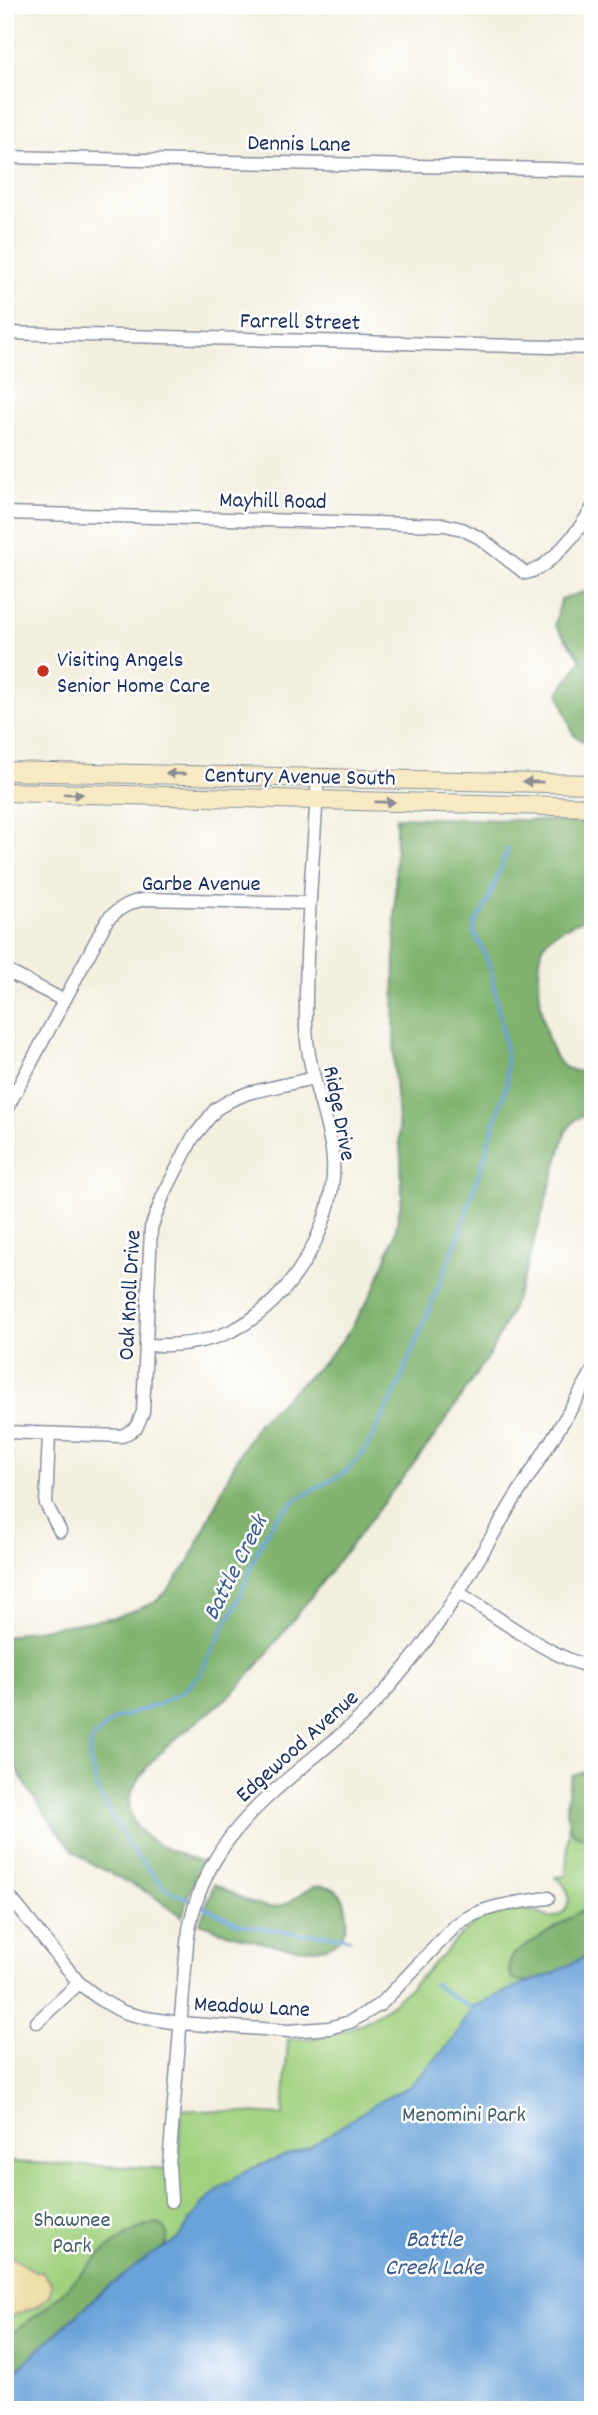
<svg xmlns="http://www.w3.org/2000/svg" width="598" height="2415" viewBox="0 0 598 2415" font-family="Dekko,sans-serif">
<rect width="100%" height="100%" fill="#fff"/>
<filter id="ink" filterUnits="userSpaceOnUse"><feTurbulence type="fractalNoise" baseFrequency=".0143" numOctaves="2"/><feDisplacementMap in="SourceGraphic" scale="14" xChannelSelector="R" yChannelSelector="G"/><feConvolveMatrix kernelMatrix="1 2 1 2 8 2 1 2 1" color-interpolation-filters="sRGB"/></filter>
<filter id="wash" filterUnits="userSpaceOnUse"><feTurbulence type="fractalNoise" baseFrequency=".00686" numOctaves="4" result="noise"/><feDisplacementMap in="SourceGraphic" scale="28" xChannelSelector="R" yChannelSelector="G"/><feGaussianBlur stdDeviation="1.57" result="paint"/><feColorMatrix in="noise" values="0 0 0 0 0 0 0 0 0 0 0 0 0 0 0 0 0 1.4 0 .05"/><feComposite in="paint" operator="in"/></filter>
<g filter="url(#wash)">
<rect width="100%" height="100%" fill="#f3efde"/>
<path fill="#a1d17f" stroke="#5e806e" stroke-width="2" d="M593,1773v475l-417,-7 -27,15 -81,65 -63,60v-219l172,7 4,-60 102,6 5,-76c70,2 105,-33 150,-80 12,-12 24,-28 39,-37 12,-8 37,-13 52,-12 9,1 14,9 25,7 22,-6 17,-33 0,-40l12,-1 5,-98z"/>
<g fill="#80b36e" stroke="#4e7166" stroke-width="2">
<polygon points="593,589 593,748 573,734 559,693 581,659 555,625 561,599"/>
<path d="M396,817l197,5v93c-15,8 -36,13 -47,26 -15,21 -4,108 16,124 9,7 20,7 31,7v40l-17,7 -10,12 -41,143 -15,39 -19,39 -56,84 -177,229c-10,11 -19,23 -30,32 -26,24 -127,85 -91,130 15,20 44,27 66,35l-15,34 -6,21 -30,-22 -58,-30 -20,-14 -25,-31 -20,-30 -24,-41v-111l17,-6 94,-15 38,-14 13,-12 22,-29 47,-102 22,-37 67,-62 21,-25 29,-48 20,-54 7,-38 -1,-37 -7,-90z"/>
<path d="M593,1768v71c-7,-1 -16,-2 -21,-8 -8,-10 -5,-44 0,-56z"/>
<path d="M214,1884c19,9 39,23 60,23 22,-1 34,-30 58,-19 10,5 14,16 15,26 1,15 -7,30 -22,33 -29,8 -97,-12 -125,-24z"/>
<path d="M593,1903v49c-14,8 -71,43 -82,24 -4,-7 -1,-15 3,-22z"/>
<path d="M158,2224c10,3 12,15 6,23l-68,50 -91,84v-43c15,-11 30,-21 44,-33 31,-26 65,-77 109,-81z"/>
</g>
<polygon fill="#eeda9e" stroke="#84847e" stroke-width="2" points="10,2256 36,2272 42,2272 52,2284 50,2296 36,2307 6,2318 5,2257"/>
<polygon fill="#6aa3d9" stroke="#42699c" stroke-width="2" points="593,1952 593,2410 5,2410 5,2381 96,2297 149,2256 176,2241 201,2206 221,2187 247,2170 310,2147 376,2103 410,2086 455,2038 472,2007 518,1986 554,1973"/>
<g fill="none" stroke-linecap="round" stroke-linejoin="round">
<g stroke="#6aa3d9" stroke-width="3.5">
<polyline points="350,1939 330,1935 294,1933 239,1924 165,1888 131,1849 98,1791 89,1756 92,1740 113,1720 162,1703 186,1689 200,1674 237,1603 261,1543 275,1519 296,1500 347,1471 365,1451 397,1389 459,1236 507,1084 506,1050 492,975 488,961 474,932 474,925 486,906 508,849"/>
<polyline points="434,1984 461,2003 472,2007"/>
</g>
</g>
</g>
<g filter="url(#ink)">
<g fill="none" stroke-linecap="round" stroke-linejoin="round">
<defs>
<g id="minor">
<polyline points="5,157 593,170"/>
<polyline points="5,333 593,348"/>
<path d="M5,513l440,12 17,4 18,9 45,35c24,-3 56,-45 68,-66"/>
<polyline points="5,970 63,1000"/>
<path d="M5,1112l102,-192c13,-13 24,-19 42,-21l160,4"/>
<path d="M146,1345c28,1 57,-1 83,-13 62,-27 113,-114 103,-182 -7,-42 -25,-81 -26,-124 -1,-83 7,-166 12,-248"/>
<polyline points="5,1432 122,1436 136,1428 143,1412 151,1228 163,1196 192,1139 216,1109 231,1100 248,1093 314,1078"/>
<polyline points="49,1434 46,1504 60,1531"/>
<path d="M458,1592c37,23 93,67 135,75"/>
<path d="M5,1891l74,92 22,17 22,12 23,6 34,5 109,8 40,-3 21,-6 31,-18 75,-79c27,-20 60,-22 92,-27"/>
<polyline points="37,2022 79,1983"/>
<path d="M171,2201l-2,-36 18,-222c13,-108 91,-153 165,-218 24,-21 44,-46 64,-71 35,-46 64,-98 94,-148 28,-45 58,-89 83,-136"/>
</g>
<g id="secondary">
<polyline points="5,771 593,784"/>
<polyline points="5,792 593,807"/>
</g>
</defs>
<use href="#minor" stroke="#878f9e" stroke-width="15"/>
<use href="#secondary" stroke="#878f9e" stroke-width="20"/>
<use href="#minor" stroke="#fff" stroke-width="12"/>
<use href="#secondary" stroke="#f7e9c3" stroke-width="18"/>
</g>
<defs><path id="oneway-solid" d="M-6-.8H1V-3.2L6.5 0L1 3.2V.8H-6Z" transform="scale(1.75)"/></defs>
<g fill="#898c90">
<use href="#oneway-solid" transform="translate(176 774) rotate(-179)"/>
<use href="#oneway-solid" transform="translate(533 782) rotate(-179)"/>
<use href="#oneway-solid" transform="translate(73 794) rotate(1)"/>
<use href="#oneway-solid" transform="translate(385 802) rotate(1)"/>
</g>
</g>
<circle fill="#c8321e" stroke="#fff" stroke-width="2.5" cx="43" cy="671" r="7"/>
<g text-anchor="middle" stroke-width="5" stroke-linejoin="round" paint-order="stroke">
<g font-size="23" fill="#1b2f5e" stroke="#fff">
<text transform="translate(299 142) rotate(1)" y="8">Dennis Lane</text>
<text transform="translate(300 320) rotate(1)" y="8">Farrell Street</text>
<text transform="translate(273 499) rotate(1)" y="8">Mayhill Road</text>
<text transform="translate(300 775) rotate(1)" y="8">Century Avenue South</text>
<text x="201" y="890">Garbe Avenue</text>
<text transform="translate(341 1113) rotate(79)" y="8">Ridge Drive</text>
<text transform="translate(128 1295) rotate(-87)" y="8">Oak Knoll Drive</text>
<text transform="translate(296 1745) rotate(-42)" y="8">Edgewood Avenue</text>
<text transform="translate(252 2005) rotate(3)" y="8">Meadow Lane</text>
</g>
<g font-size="23" fill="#1b2f5e" stroke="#fff" text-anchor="start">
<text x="57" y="666">Visiting Angels<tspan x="57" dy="26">Senior Home Care</tspan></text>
</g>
<g font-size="23" fill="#436068" stroke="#fff">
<text x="464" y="2121">Menomini Park</text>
<text x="72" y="2226">Shawnee<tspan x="72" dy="26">Park</tspan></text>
</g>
<g font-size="24" font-style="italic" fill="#3b5d8f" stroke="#fff">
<text transform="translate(234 1567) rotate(-63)" y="8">Battle Creek</text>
<text x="434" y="2246">Battle<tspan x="434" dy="28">Creek Lake</tspan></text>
</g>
</g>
<rect width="598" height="2415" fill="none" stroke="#fff" stroke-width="28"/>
</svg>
